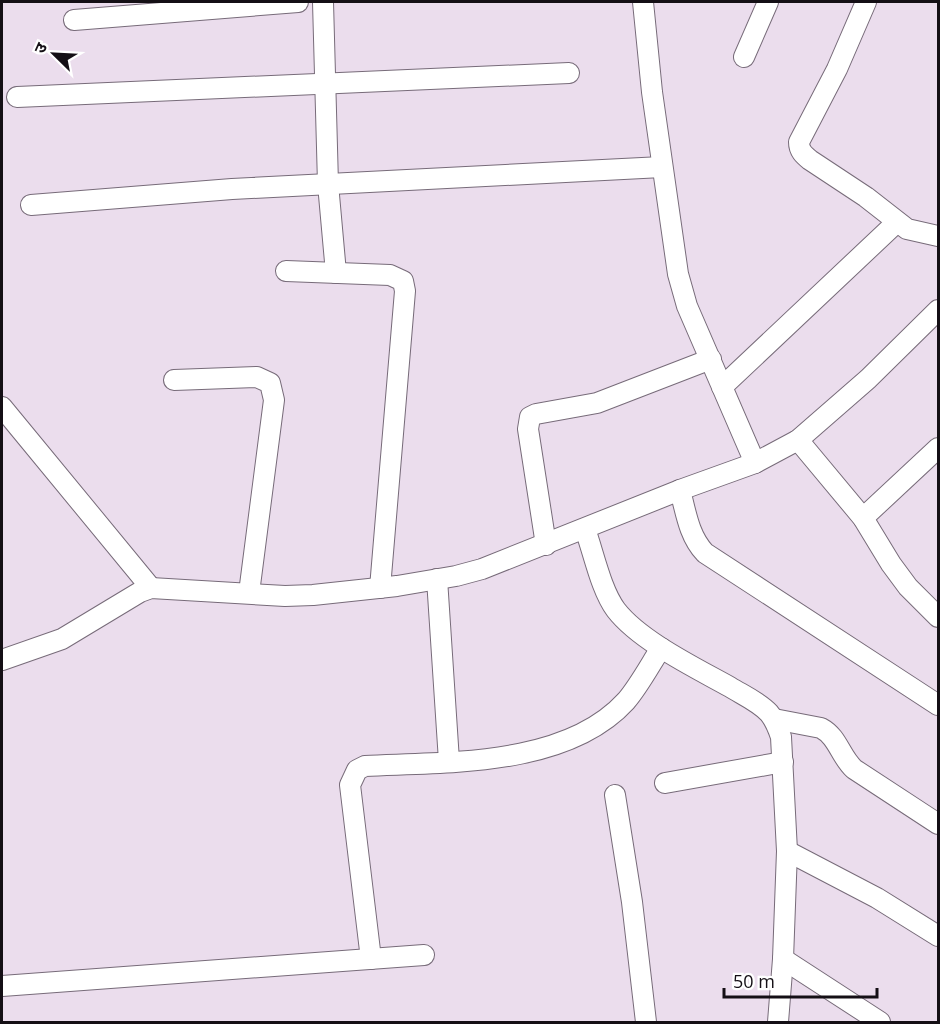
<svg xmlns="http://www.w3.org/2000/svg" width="940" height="1024" viewBox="0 0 940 1024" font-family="'Open Sans','Noto Sans Devanagari',sans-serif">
<rect width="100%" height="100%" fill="#ebdded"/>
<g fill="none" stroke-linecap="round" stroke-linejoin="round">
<defs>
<g id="minor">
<polyline points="323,2 328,184 336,273"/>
<polyline points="643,2 652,92 678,274 687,306 755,463"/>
<path d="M866,2l-29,67 -38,73c0,9 5,13 11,18l56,37 41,32 31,7"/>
<polyline points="74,20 298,2"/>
<polyline points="744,57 768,2"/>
<polyline points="17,97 569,73"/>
<polyline points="31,205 232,189 662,167"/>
<polyline points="286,271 390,275 403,281 405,291 380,588"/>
<polyline points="174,380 257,377 270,383 274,400 249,593"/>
<polyline points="722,387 897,222"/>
<polyline points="2,407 151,588"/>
<polyline points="798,440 863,518 891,564 908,587 938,617"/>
<path d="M680,490c6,23 9,46 25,63l233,152"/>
<polyline points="863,518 938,448"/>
<path d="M585,529c9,25 16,61 31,81 24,31 80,58 114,77 13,8 29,15 39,26 6,7 9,15 12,24l6,114 -4,108 -5,63"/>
<polyline points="546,545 528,429 530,417 536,414 597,403 711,359"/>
<polyline points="437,579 449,761"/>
<polyline points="2,660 62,639 140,592 151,588 285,596 313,595 397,586 456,576 482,569 680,490 755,463 798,440 868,379 938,310"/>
<path d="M774,719l47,9c17,9 19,28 33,41l84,55"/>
<polyline points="665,783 783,762"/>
<polyline points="615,795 632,902 646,1022"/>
<polyline points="787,851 877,898 938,936"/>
<path d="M371,959l-21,-174 7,-15 8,-4c81,-4 201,1 261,-65 13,-15 24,-36 35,-53"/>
<polyline points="783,959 880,1022"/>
<polyline points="2,986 424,955"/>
</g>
</defs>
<use href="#minor" stroke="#776b79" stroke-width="22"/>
<use href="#minor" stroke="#fff" stroke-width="20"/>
</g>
<rect width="940" height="1024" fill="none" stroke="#140f15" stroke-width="6"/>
<g transform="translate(54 54) rotate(294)" stroke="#ffffff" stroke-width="4.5" paint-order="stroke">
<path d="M0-4.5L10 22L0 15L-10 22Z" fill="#140f15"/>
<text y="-9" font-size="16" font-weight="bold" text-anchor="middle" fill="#140f15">उ</text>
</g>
<path d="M724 988v9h153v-9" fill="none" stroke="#140f15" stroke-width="3"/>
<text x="733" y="988" font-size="18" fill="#140f15" stroke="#ffffff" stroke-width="4.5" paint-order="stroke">50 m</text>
</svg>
